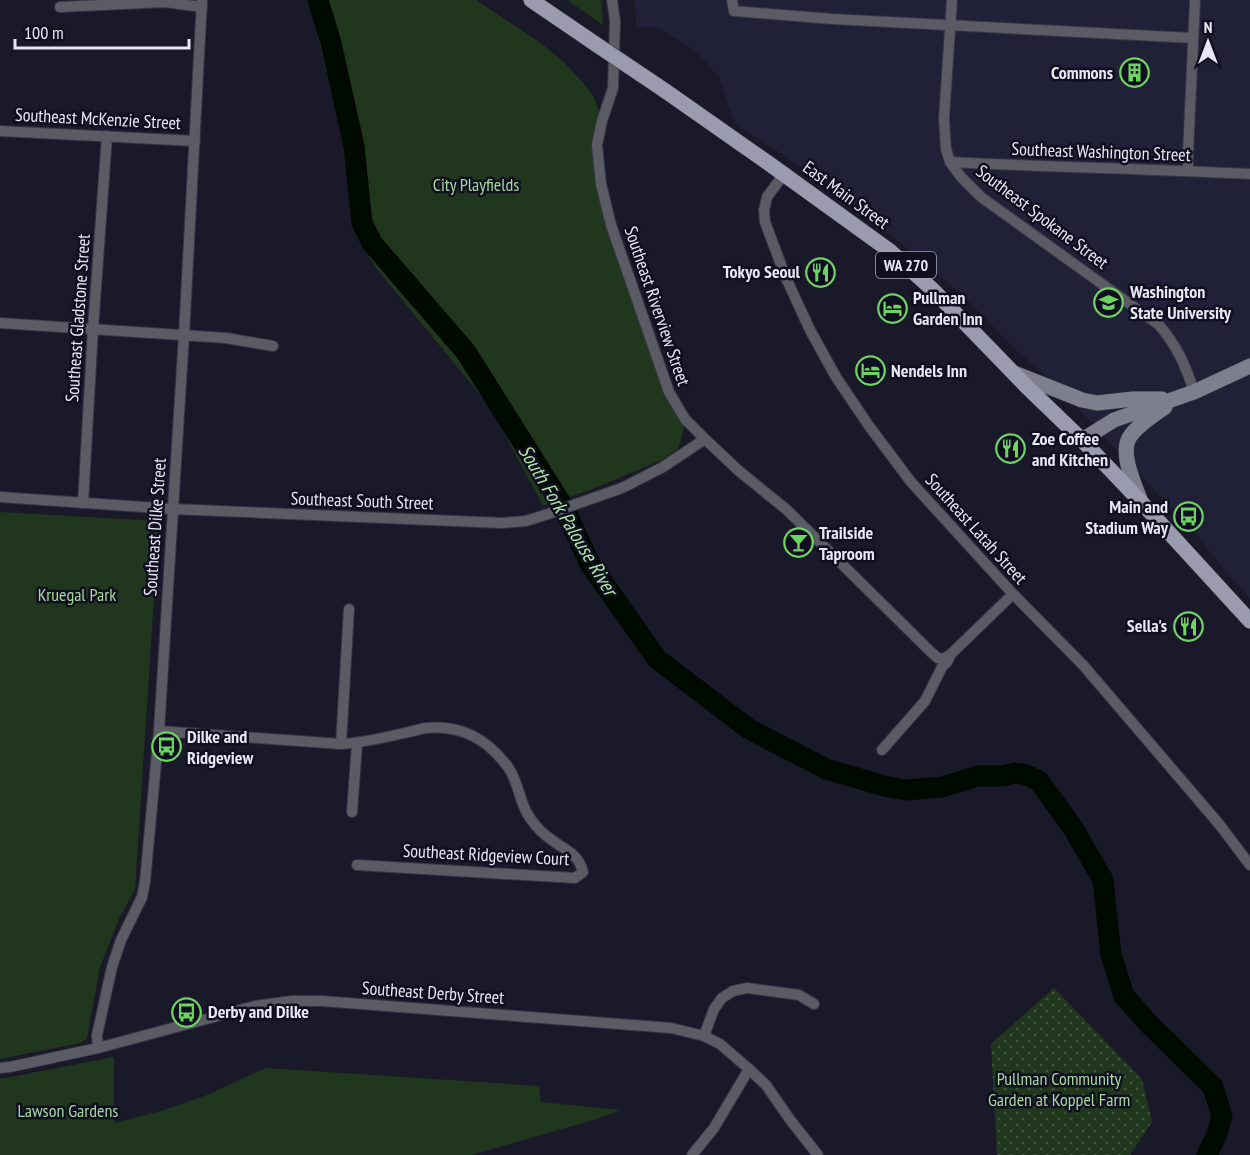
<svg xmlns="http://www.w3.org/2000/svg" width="1250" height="1155" viewBox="0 0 1250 1155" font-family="'PT Sans Narrow',sans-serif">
<defs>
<pattern id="grass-dots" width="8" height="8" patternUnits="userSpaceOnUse" patternTransform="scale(1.5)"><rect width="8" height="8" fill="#20371d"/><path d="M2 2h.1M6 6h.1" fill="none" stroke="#40543e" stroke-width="1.8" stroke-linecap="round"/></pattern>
</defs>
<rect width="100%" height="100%" fill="#19192a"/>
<polygon fill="#202037" points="635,0 1250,0 1250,598 1215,559 1203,542 1054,383 1015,349 959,292 860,209 778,151 735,124 720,79 703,59 691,48 659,28 636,26"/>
<polygon fill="url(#grass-dots)" points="1054,988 1142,1079 1152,1122 1130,1155 997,1155 991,1044"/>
<g fill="#20371d">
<polygon points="308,0 476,0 538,41 564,62 584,84 594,97 602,121 601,184 636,298 685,419 682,437 678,449 662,460 595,488 543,506 490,407 376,268 356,236 347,158 317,33"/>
<polygon points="567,0 601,0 603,25"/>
<polygon points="0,512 159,521 135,889 119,919 100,967 87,1038 81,1043 0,1059"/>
<polygon points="114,1057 114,1123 161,1111 207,1095 266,1068 539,1086 541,1102 620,1110 600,1118 472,1155 0,1155 0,1079"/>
</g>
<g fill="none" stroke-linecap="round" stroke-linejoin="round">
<polyline stroke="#000a00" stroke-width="21" points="318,0 331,43 354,146 362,223 372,243 466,352 564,508 590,564 657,659 749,729 826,769 888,787 906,790 942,787 978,776 1004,776 1014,773 1024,774 1039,781 1073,828 1103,880 1111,955 1124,996 1148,1023 1213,1087 1222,1116 1217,1134 1207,1155"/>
<defs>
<g id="street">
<polyline points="612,0 615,21 613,88 602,121 597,145 601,184 611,225 669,392 685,419 705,439 739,471 787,510 933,654 938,658 943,659 951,654"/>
<polyline points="732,0 734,11 832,19 1193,38"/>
<path d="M952,0l-8,118 2,31 4,13 11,15 20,20 178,128c18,21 27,41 35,67"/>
<polyline points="60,7 165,2 202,7"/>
<polyline points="0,131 195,141"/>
<path d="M950,162c100,5 200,7 300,12"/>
<polyline points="1188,171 1188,154 1195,0"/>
<polyline points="784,174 767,197 764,210 765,222 786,278 810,330 836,377 869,426 911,482 1013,594 1083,665 1219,824 1250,865"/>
<polyline points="0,323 226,338 273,346"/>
<polyline points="0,497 172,509 502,523 526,521 548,514 622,488 663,467 705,439"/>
<polyline points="83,503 93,329 107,136"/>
<path d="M159,731l182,13c21,-1 42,-6 63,-11 7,-1 15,-4 22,-5 36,-3 61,11 82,39 11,15 11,36 22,51 6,9 13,16 22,22 14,11 26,13 31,32l-8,6 -218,-13"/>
<polyline points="341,744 349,609"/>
<polyline points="882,750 925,701 942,667 947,662 951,654 1013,594"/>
<polyline points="352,812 357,744"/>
<polyline points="704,1036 714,1009 722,998 733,991 747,988 799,995 814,1004"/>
<polyline points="98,1048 97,1035 112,967 121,940 142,897 145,882 159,731 184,335 202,0"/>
<polyline points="0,1068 10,1067 98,1048 255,1006 292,1001 322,1001 671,1028 704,1036 720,1044 749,1069 766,1085 791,1121 818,1155"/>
<polyline points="692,1155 714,1128 749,1069"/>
</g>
<g id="secondary">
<polyline points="1014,373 1082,400 1097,403 1133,399 1162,399"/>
<polyline points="1082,440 1114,420 1194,392 1250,366"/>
<path d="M1141,502c-6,-17 -21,-47 -12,-64 8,-13 24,-22 36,-31"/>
</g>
<g id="primary">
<polyline points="531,0 597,45"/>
<polyline points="664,90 771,165 890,251 933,290 1026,386 1082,440 1141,502 1250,621"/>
</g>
</defs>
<use href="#street" stroke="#363646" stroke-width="12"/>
<use href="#secondary" stroke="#363646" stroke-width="16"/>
<use href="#primary" stroke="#363646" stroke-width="16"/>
<use href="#street" stroke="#5a5b64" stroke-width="10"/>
<use href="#secondary" stroke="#7e7f8e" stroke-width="15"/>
<use href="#primary" stroke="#9b9baf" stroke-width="15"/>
<defs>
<polyline id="primary-bridge" points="597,45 664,90"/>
</defs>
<use href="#primary-bridge" stroke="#363646" stroke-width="16" stroke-linecap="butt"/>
<use href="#primary-bridge" stroke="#9b9baf" stroke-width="15"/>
</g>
<defs>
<symbol id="building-ring" viewBox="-11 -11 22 22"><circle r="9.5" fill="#100f20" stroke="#6ed361" stroke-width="1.5"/><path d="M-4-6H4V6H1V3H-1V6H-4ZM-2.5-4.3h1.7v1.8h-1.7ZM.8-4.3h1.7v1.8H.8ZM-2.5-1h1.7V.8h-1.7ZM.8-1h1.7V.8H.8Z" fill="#6ed361"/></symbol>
<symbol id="restaurant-ring" viewBox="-11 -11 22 22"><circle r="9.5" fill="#100f20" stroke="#6ed361" stroke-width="1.5"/><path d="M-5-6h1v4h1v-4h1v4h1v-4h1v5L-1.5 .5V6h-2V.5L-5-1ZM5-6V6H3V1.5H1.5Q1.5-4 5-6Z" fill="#6ed361"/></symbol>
<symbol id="university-ring" viewBox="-11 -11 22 22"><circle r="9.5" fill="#100f20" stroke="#6ed361" stroke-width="1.5"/><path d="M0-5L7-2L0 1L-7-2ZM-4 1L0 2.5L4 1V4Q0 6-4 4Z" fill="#6ed361"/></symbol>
<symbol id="hotel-ring" viewBox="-11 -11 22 22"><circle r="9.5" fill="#100f20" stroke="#6ed361" stroke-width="1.5"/><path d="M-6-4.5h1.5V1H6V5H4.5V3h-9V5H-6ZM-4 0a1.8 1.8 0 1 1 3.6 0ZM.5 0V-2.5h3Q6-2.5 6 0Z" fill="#6ed361"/></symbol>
<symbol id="bus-ring" viewBox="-11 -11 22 22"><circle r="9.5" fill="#100f20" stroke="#6ed361" stroke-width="1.5"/><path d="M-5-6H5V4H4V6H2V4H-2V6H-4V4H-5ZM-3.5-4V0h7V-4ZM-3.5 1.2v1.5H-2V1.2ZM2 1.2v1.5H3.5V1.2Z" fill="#6ed361"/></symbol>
<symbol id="bar-ring" viewBox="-11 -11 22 22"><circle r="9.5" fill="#100f20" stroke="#6ed361" stroke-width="1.5"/><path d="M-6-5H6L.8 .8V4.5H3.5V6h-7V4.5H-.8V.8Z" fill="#6ed361"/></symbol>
</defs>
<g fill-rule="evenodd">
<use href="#building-ring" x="1118" y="56" width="33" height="33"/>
<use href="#restaurant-ring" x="804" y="256" width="33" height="33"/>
<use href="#university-ring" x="1092" y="286" width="33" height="33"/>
<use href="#hotel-ring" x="876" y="292" width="33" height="33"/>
<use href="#hotel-ring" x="854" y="354" width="33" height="33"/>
<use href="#restaurant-ring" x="994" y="432" width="33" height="33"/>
<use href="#bus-ring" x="1172" y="500" width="33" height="33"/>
<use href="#bar-ring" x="782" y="526" width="33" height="33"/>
<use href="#restaurant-ring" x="1172" y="610" width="33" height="33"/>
<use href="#bus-ring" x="150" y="730" width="33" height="33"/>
<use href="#bus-ring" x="170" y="996" width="33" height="33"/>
</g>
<g text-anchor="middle" stroke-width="5" stroke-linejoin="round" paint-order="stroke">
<rect fill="#100f20" stroke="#a7a7b5" stroke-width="1.5" x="876" y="252" width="60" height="26" rx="4.5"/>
<g font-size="16" font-weight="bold" fill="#e8e8f5">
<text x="906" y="271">WA 270</text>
</g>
<g font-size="18" font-weight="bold" fill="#e8e8f5" stroke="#100f20" text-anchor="start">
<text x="1113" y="79" text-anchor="end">Commons</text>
<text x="800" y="278" text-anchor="end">Tokyo Seoul</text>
<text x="1130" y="298">Washington<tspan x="1130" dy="21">State University</tspan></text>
<text x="913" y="304">Pullman<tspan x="913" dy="21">Garden Inn</tspan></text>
<text x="891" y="377">Nendels Inn</text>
<text x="1032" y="445">Zoe Coffee<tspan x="1032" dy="21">and Kitchen</tspan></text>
<text x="1168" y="513" text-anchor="end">Main and<tspan x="1168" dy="21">Stadium Way</tspan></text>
<text x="819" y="539">Trailside<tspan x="819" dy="21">Taproom</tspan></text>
<text x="1167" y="632" text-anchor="end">Sella's</text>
<text x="187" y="743">Dilke and<tspan x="187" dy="21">Ridgeview</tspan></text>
<text x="208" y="1018">Derby and Dilke</text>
</g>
<g font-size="18" fill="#e8e8f5" stroke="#100f20">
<text transform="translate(98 119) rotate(3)" y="6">Southeast McKenzie Street</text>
<text transform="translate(1101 152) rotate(2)" y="6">Southeast Washington Street</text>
<text transform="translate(846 195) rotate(36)" y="6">East Main Street</text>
<text transform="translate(1042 217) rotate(37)" y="6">Southeast Spokane Street</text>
<text transform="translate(657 306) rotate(71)" y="6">Southeast Riverview Street</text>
<text transform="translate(78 318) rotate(-86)" y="6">Southeast Gladstone Street</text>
<text transform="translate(362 501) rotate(2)" y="6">Southeast South Street</text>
<text transform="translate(155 527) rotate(-86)" y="6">Southeast Dilke Street</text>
<text transform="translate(976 529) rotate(48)" y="6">Southeast Latah Street</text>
<text transform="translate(486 855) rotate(3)" y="6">Southeast Ridgeview Court</text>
<text transform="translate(433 993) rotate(4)" y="6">Southeast Derby Street</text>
</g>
<g font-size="18" fill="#a4d99c" stroke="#100f20">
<text x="476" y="191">City Playfields</text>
<text x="77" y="601">Kruegal Park</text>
<text x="1059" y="1085">Pullman Community<tspan x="1059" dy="21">Garden at Koppel Farm</tspan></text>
<text x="68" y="1117">Lawson Gardens</text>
</g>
<g font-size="20" font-style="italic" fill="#ade3a5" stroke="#100f20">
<text transform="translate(568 520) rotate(59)" y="7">South Fork Palouse River</text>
</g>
</g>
<g transform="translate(1208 42)" stroke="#100f20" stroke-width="4.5" paint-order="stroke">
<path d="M0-4.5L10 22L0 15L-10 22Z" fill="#e8e8f5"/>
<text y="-9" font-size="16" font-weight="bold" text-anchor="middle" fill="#e8e8f5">N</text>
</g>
<path d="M15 39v9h174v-9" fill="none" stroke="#e8e8f5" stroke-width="3"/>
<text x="24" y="39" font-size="18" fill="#e8e8f5" stroke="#100f20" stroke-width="4.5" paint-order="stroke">100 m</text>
</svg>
